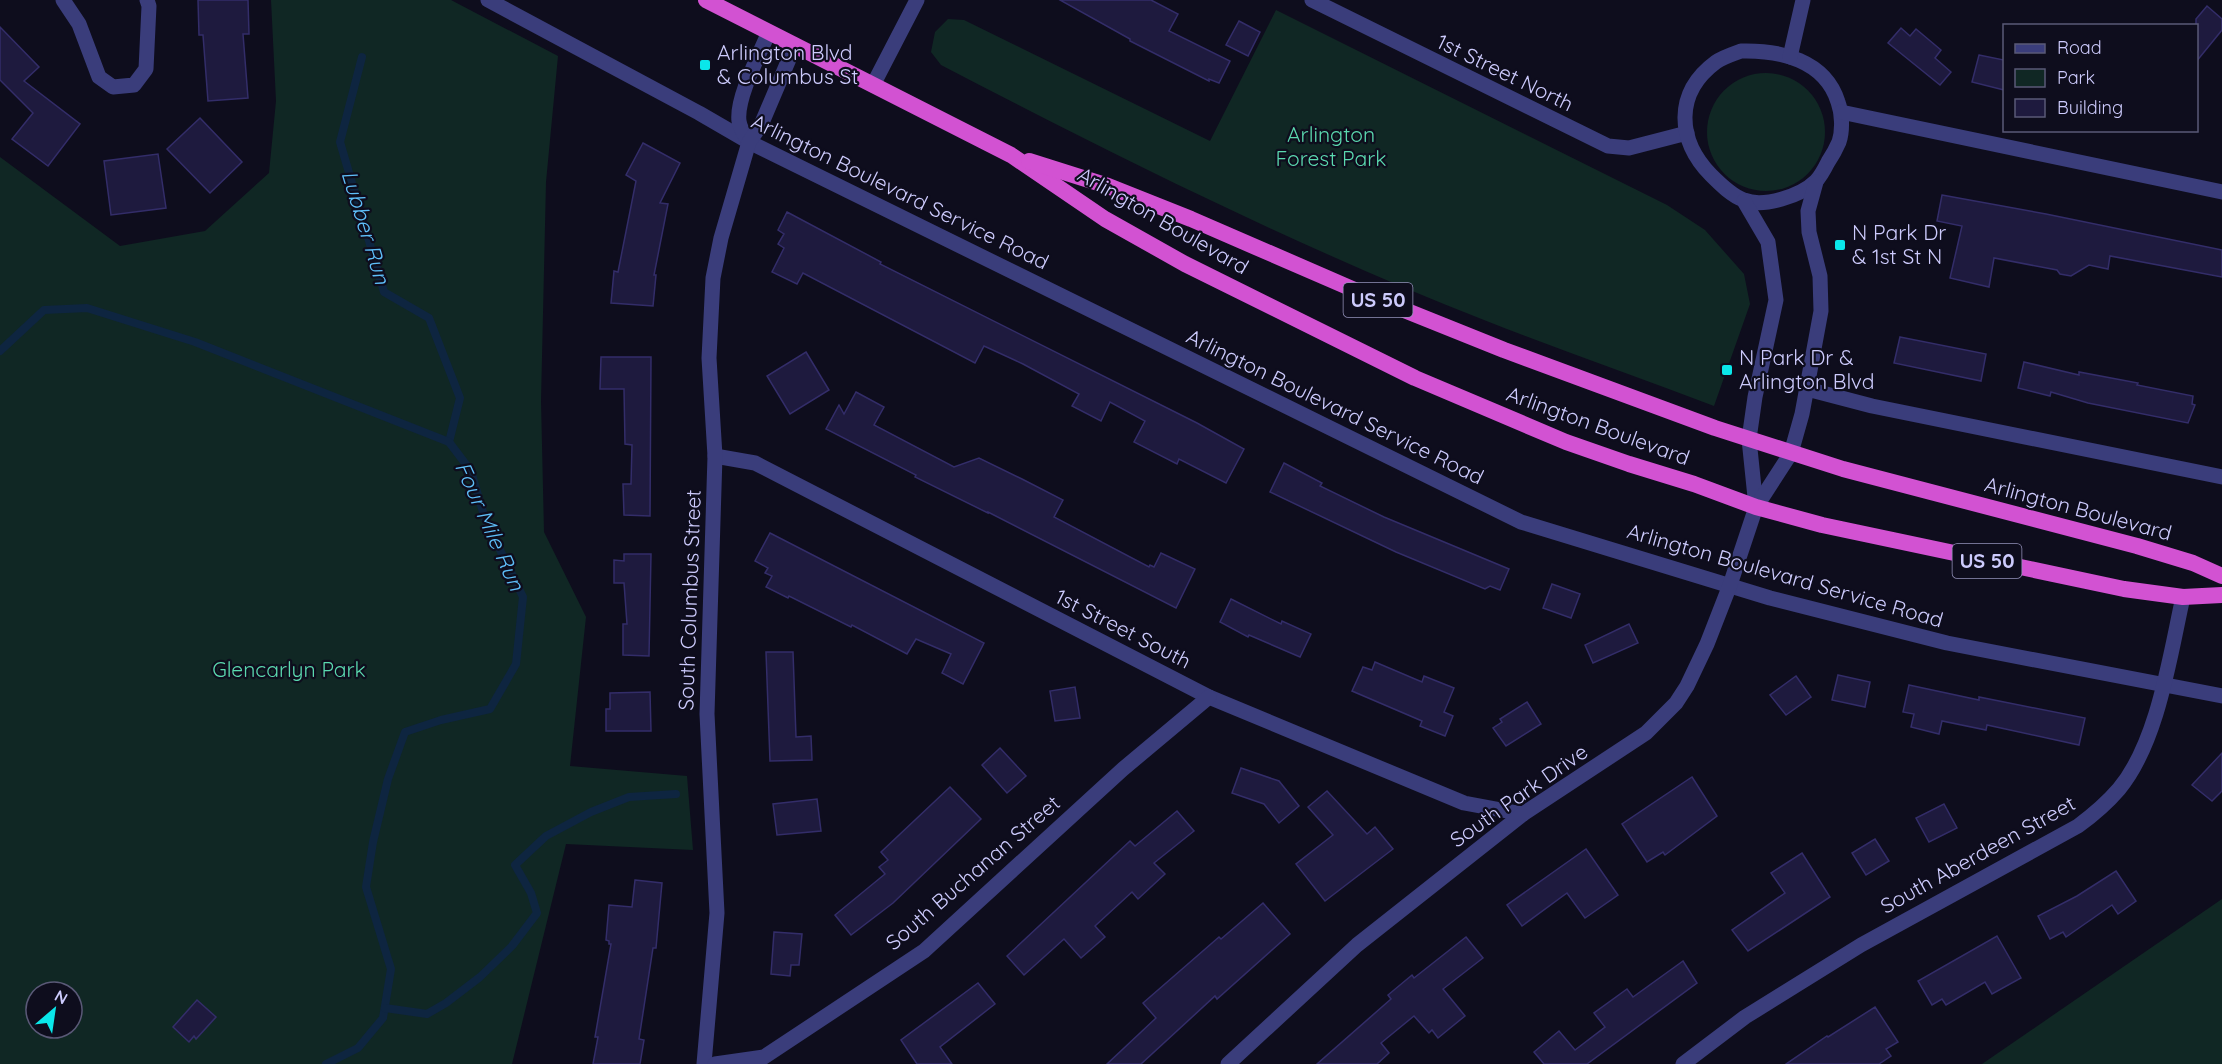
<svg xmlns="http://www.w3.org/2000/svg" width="2222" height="1064" viewBox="0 0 2222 1064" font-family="Quicksand,sans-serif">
<rect width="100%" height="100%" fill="#0e0d1d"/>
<g fill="#102724" fill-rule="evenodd">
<path d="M271,0h180l107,56 -12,126 -5,219 3,131 42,85 -16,149 117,10 6,74 -127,-6 -54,220h-512v-907l120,89 85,-15 64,-58 7,-72zM36,992h36v36h-36z"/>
<path d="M1276,10l391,195 38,25 39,44 6,30 -36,102c-76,-29 -154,-56 -230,-86 -186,-73 -366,-163 -543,-255l-10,-13 4,-20 13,-13 16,1 246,121z"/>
<circle cx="1766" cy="132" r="59"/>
<polygon points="2222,899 2222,1064 1982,1064"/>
</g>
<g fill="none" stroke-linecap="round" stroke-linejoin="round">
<g stroke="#0e2540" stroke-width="8">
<polyline points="362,57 340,142 384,292 429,318 460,398 449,442"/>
<polyline points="0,351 44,310 87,308 195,342 449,442 471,471 485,519 523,597 516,664 490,709 441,720 405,732 388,779 373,842 366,887 391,969 383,1018 358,1048 326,1064"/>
<polyline points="385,1008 427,1014 446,1003 480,977 512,946 537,913 531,893 515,865 546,836 591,812 629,797 676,794"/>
</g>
</g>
<g fill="#1e1a3e" stroke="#332d69" stroke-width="1.5">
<polygon points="198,0 248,0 249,34 243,34 248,98 208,101 203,35 199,35"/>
<polygon points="1060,0 1151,0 1178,14 1169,31 1230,61 1219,83 1209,79 1209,81 1130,41 1130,39"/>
<polygon points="2207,6 2222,19 2222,30 2196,62 2196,19"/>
<polygon points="1239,21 1260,32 1248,56 1226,45"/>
<polygon points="0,27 39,67 24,81 80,124 48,166 12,139 33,113 0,80"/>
<polygon points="1901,28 1910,36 1916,29 1941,50 1935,58 1951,72 1940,85 1888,43"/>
<polygon points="1979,55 2004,60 2004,90 1972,82"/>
<polygon points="200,118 242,162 210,193 167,149"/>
<polygon points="643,143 680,163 660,203 668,204 654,275 656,275 653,306 611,303 614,271 618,272 636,181 626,175"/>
<polygon points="158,154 166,208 111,215 104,161"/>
<polygon points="1942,195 2046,214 2222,250 2222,277 2110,256 2108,269 2089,265 2071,276 2060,274 2057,270 1994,258 1989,287 1950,278 1962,226 1937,221"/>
<polygon points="787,212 881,262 880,264 1197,423 1244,449 1226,483 1179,459 1177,464 1134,442 1145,421 1110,402 1101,421 1072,406 1079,394 1023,364 984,346 975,363 803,273 797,284 772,272 784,248 778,244 784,234 778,230"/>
<polygon points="1900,337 1986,354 1981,381 1894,363"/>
<polygon points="806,352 829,390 790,414 767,376"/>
<polygon points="601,357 651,357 650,516 624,515 623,484 631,484 632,445 625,444 624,389 600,389"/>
<polygon points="2024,362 2079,375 2079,372 2138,383 2137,385 2193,396 2192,404 2195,405 2188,423 2088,403 2051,392 2050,396 2018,388"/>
<polygon points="856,392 884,407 874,425 954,467 979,458 1022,479 1063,500 1054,517 1149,567 1150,565 1154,567 1161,553 1195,569 1176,608 988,512 988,513 915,477 916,475 826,429 839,405 844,414"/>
<polygon points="1284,463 1322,483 1320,486 1384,517 1509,569 1500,590 1490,586 1485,589 1396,552 1270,492"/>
<polygon points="770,533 984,643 963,684 942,673 951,654 916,639 907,654 852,625 851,627 789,596 788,598 766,587 772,576 765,573 768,568 755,561"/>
<polygon points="624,554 651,554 649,656 623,655 623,624 627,624 624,583 614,583 614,560 624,561"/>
<polygon points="1552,584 1580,594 1571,618 1543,608"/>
<polygon points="1231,599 1281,624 1282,621 1311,634 1300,657 1249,635 1248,637 1220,622"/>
<polygon points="1629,624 1638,643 1593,663 1585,645"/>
<polygon points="766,652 793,652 796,737 811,736 812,760 770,761"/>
<polygon points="1375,662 1422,682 1424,676 1454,688 1444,712 1453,716 1445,736 1420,726 1422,721 1352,691 1363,667 1372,670"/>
<polygon points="1838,675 1870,682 1865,707 1832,700"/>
<polygon points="1796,676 1811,697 1786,715 1770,695"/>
<polygon points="1909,685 1979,700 1979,697 2085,718 2079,745 1987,725 1986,730 1942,721 1939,734 1911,727 1914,714 1903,712"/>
<polygon points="1075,687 1080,718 1055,721 1050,691"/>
<polygon points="650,692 651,731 606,731 606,709 610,709 610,693"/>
<polygon points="1527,702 1541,724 1506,746 1493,728 1502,722 1500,719"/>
<polygon points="1000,748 1026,776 1007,793 982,765"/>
<polygon points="2222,753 2222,791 2212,801 2192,785"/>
<polygon points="1241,768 1279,781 1299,806 1279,823 1264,804 1232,793"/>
<polygon points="1692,777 1717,816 1665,855 1663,852 1647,862 1622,824"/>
<polygon points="950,787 981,819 893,903 851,935 835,915 885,874 879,867 888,860 881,852"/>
<polygon points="1327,791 1367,834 1375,827 1393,849 1325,901 1296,864 1333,835 1308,807"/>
<polygon points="817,799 821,831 777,835 773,804"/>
<polygon points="1944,804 1957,828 1929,842 1916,818"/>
<polygon points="1177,811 1194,831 1154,863 1165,874 1138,899 1132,892 1095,926 1105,937 1081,958 1064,939 1024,975 1007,956 1130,841 1135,846"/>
<polygon points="1875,839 1889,861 1866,875 1852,853"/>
<polygon points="1586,849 1618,895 1585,918 1567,893 1522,926 1507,905"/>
<polygon points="1802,853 1830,897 1748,951 1732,930 1785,893 1771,873"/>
<polygon points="2116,871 2136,901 2118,914 2112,905 2066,937 2063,932 2050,939 2038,916 2077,896"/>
<polygon points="635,880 662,883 656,948 653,948 639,1039 644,1040 640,1064 593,1064 598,1037 595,1037 611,944 609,944 609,941 606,940 609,905 632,907"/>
<polygon points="1263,903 1290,934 1217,999 1215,996 1141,1064 1107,1064 1156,1018 1143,1003 1219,937 1221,939"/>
<polygon points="774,932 802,934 799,965 791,965 790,976 771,974"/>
<polygon points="1997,936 2021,978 1992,994 1985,982 1946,1005 1942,999 1932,1005 1918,981"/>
<polygon points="1466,937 1483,958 1443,989 1465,1016 1438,1038 1432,1030 1429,1033 1414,1016 1381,1043 1389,1053 1377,1064 1317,1064 1391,999 1388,995 1412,975 1414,978"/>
<polygon points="1683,961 1697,983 1587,1064 1544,1064 1534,1052 1559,1031 1575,1050 1605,1027 1594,1013 1627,989 1633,997"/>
<polygon points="978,983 995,1004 940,1047 952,1064 917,1064 901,1040"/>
<polygon points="197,1000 216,1017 196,1039 194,1036 189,1042 173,1027"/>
<polygon points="1875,1007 1898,1042 1886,1049 1891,1056 1879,1064 1786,1064 1827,1036 1828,1037"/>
</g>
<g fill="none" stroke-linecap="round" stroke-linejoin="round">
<g stroke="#3a3d7b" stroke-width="15">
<polyline points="63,0 79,24 99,77 113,87 134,85 146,69 149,6 147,0"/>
<polyline points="488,0 699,113 749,142 1521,522 1770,598 1947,643 2222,696"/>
<polyline points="1312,0 1608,146 1629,148 1687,133"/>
<path d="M1741,51c39,-1 84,9 97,51 4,11 5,28 1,40 -3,7 -7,14 -11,20 -3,6 -7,14 -12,19 -15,15 -53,27 -72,19 -12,-4 -24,-16 -33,-25 -34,-35 -37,-82 5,-113 7,-5 17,-8 25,-11z"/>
<polyline points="1790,57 1803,0"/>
<polyline points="873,85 917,0"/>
<polyline points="1841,112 2222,192"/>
<path d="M749,142c-4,-6 -9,-13 -10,-21 -3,-23 21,-68 30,-89"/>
<polyline points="1744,201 1768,242 1776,300 1755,397 1749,439 1756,507"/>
<polyline points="1807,389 1872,406 2222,477"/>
<polyline points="715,456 755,463 1209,697 1464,803 1523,814"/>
<polyline points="704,1064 717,913 707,714 715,456 709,358 713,278 721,238 749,142 761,125 795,45"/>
<polyline points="715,1064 764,1057 924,951 1123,769 1209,697"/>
<polyline points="1228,1064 1357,945 1523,814 1646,733 1676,703 1687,686 1707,644 1730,585 1756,507 1791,453 1802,414 1821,311 1820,276 1809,232 1808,211 1816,182"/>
<path d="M1683,1064l62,-47 116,-72 217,-119c15,-11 29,-23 41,-37 39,-47 51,-134 64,-192"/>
</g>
<g stroke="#d252d2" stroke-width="16">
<polyline points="706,0 1011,155 1105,219 1185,264 1415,378 1566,442 1629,464 1694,484 1756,507 1822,525 2124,589 2183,597 2222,595"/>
<polyline points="1029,161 1108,186 1191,219 1357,291 1504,350 1715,428 1843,469 2137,546 2193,563 2222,576"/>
</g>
</g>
<g fill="#0ae7ea" stroke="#0e0d1d" stroke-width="2">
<rect x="699" y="59" width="12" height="12" rx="3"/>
<rect x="1834" y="239" width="12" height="12" rx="3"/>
<rect x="1721" y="364" width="12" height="12" rx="3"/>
</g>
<g text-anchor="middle" stroke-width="4.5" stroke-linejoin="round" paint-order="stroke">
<g fill="#0e0d1d" stroke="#9492ba" stroke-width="1.5">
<rect x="1343.5" y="283" width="69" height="34" rx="4.5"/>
<rect x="1952.5" y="544" width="69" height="34" rx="4.5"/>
</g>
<g font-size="20" font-weight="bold" fill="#cdcbfd">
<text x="1378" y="307">US 50</text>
<text x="1987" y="568">US 50</text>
</g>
<g font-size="21" fill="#cdcbfd" stroke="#0e0d1d" text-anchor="start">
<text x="717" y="60">Arlington Blvd<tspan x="717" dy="24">&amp; Columbus St</tspan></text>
<text x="1852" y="240">N Park Dr<tspan x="1852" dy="24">&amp; 1st St N</tspan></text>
<text x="1739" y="365">N Park Dr &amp;<tspan x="1739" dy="24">Arlington Blvd</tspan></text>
</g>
<g font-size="21" fill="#cdcbfd" stroke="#0e0d1d">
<text transform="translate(1505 73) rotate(26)" y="7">1st Street North</text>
<text transform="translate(900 192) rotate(26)" y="7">Arlington Boulevard Service Road</text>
<text transform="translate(1163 221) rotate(30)" y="7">Arlington Boulevard</text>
<text transform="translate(1335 407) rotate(26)" y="7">Arlington Boulevard Service Road</text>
<text transform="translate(1598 426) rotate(20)" y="7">Arlington Boulevard</text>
<text transform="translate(2078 509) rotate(15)" y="7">Arlington Boulevard</text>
<text transform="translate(1785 576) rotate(16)" y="7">Arlington Boulevard Service Road</text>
<text transform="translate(690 600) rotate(-88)" y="7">South Columbus Street</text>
<text transform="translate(1123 629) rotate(27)" y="7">1st Street South</text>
<text transform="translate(1519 796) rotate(-35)" y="7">South Park Drive</text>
<text transform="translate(1978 855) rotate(-29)" y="7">South Aberdeen Street</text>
<text transform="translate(973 873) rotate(-41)" y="7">South Buchanan Street</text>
</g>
<g font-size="21" fill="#5bd9af" stroke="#0e0d1d">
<text x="1331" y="142">Arlington<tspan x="1331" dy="24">Forest Park</tspan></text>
<text x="289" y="677">Glencarlyn Park</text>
</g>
<g font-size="22" font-style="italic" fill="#5ebef8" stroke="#0e0d1d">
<text transform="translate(366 227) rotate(73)" y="8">Lubber Run</text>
<text transform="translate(490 526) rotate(66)" y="8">Four Mile Run</text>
</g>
</g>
<rect x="2003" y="24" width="195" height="108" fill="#0e0d1d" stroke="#5a5977" stroke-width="1.5"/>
<rect x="2015" y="44" width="30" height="9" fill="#3a3d7b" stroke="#5a5977" stroke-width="1.5"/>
<text x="2057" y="54" font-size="18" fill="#cdcbfd">Road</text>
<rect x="2015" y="69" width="30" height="18" fill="#102724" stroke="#5a5977" stroke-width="1.5"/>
<text x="2057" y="84" font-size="18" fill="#cdcbfd">Park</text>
<rect x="2015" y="99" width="30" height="18" fill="#1e1a3e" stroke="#5a5977" stroke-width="1.5"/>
<text x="2057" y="114" font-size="18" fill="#cdcbfd">Building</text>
<g transform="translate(54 1010) rotate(29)"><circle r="28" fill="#0e0d1d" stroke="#5a5977" stroke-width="1.5"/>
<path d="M0-4.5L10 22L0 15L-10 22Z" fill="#0ae7ea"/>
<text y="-9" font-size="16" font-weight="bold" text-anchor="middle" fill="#cdcbfd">N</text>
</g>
</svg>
